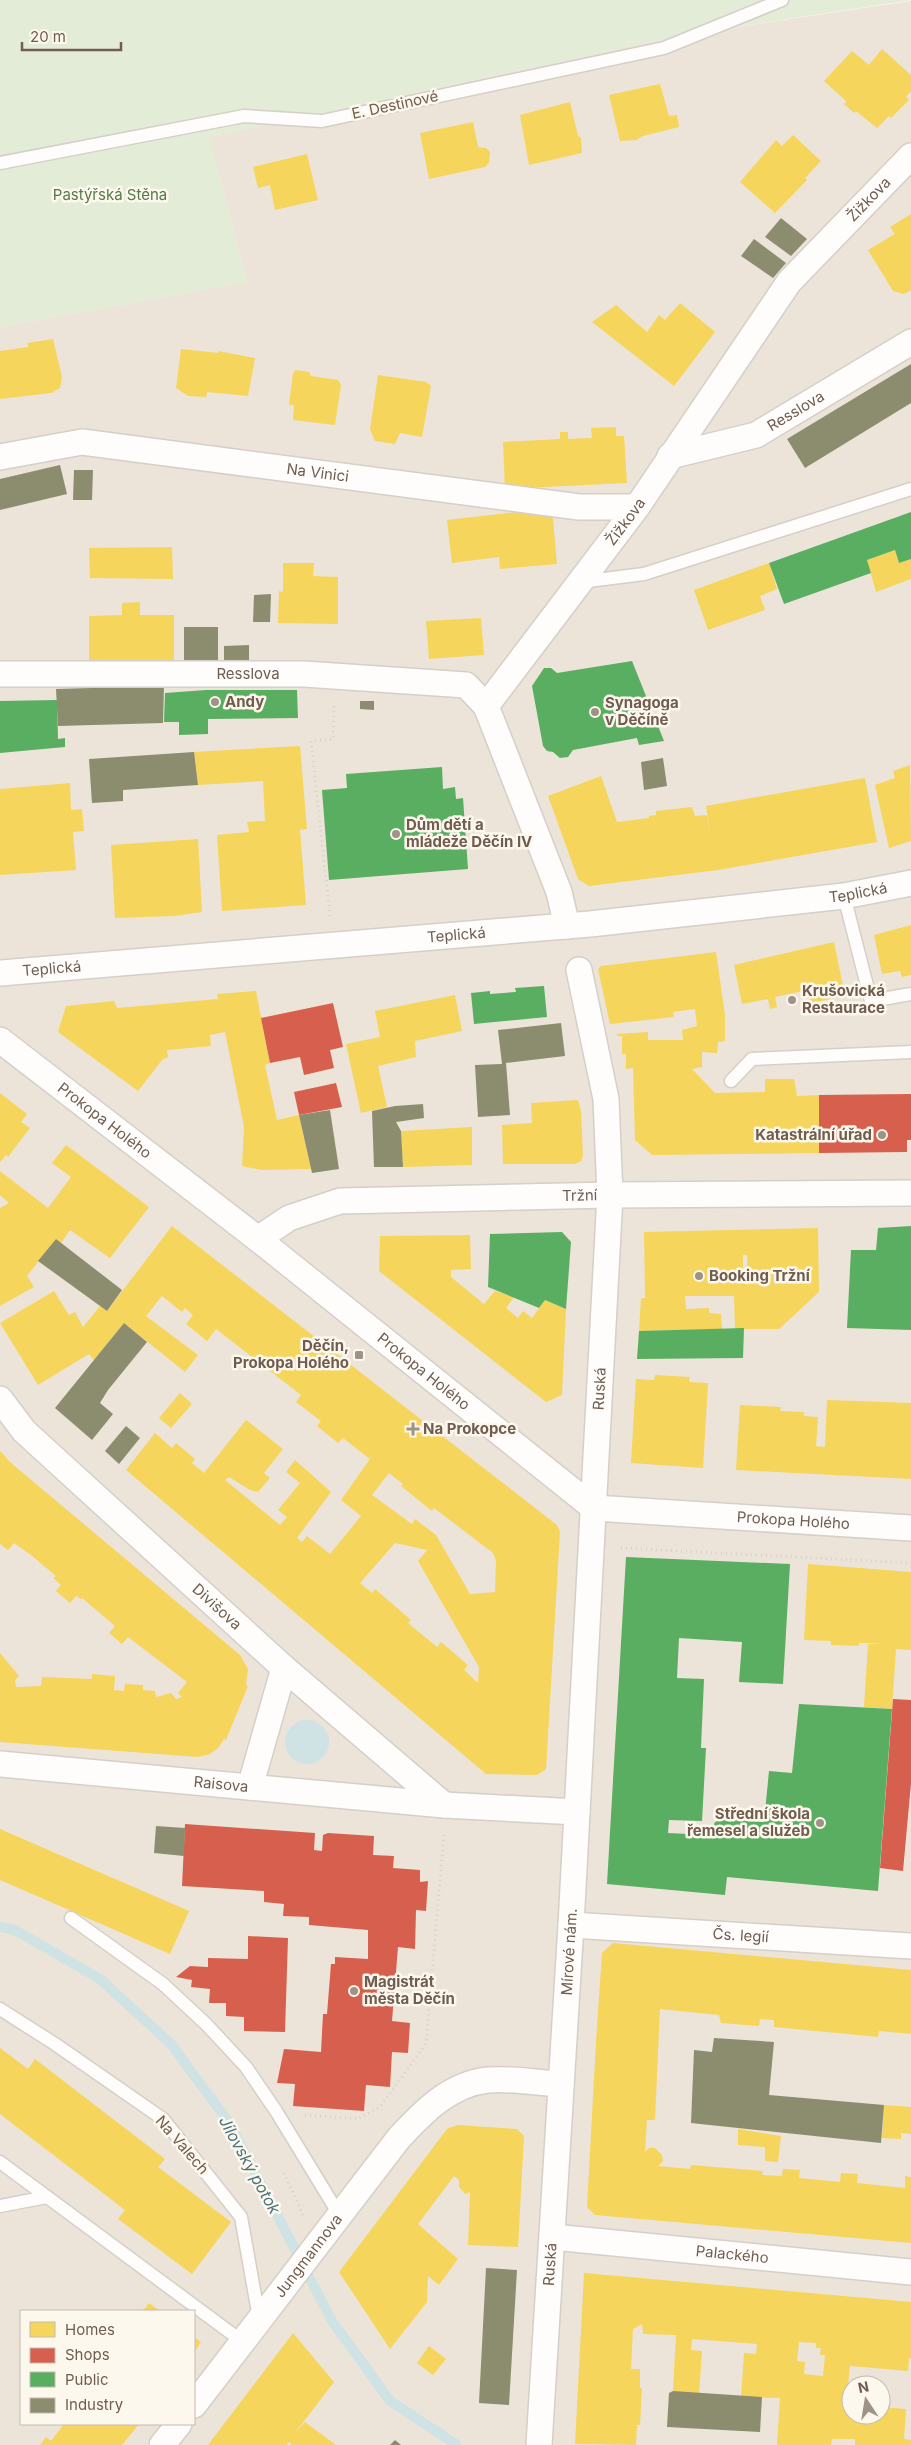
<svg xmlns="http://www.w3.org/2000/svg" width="911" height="2445" viewBox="0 0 911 2445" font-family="Inter,sans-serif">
<rect width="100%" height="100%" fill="#f6f3eb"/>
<path fill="#ece4d8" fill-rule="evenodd" d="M911,1v2444h-911v-2118l247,-45 -38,-145 474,-102zM21,2311h173v113h-173zM851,2385h30v30h-30z"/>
<polygon fill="#e2ecd7" points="0,0 911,0 683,35 209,137 247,282 0,327"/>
<circle fill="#cfe2e4" cx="307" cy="1742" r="22"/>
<g fill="#f6d55c" fill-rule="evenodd">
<polygon points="882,49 911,75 911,91 906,97 909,100 891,118 889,116 877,128 856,111 854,113 844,104 847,102 824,81 852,51 869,65"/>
<polygon points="660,84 669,116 677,115 679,127 643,136 636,140 620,141 609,95"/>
<polygon points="570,102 578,136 581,138 582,153 529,165 520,115"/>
<polygon points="473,122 478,147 486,148 490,152 489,163 485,167 429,179 420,133"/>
<polygon points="793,135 821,161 805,178 807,180 775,213 740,182 776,140 782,146"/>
<polygon points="307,154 318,200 275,210 270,185 258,188 253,167"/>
<polygon points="911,214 911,290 904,294 893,291 868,250 895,234 890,227"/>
<polygon points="680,303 715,332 674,386 592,322 616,305 647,332 659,315 665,320"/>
<polygon points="53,339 62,377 60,388 51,393 0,399 0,351 28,347 28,343"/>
<polygon points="181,349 218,353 218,351 255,358 248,396 207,392 206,397 188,396 176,388"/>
<polygon points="296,370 309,372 311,376 338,380 341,385 335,425 293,420 294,405 289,405 293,373"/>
<polygon points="378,375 426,382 431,386 422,437 400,433 395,444 375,441 370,429"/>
<polygon points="616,427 616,436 624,436 627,483 505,489 503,442 560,439 560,432 568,432 568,439 592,438 591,428"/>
<polygon points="552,508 557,564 500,569 499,557 452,563 447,520"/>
<polygon points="172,547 173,579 90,578 89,548"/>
<polygon points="895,550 899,563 911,559 911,579 876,592 867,560"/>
<polygon points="283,563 314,563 313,576 338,577 338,624 278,623 279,591 283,592"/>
<polygon points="769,563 777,589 760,596 765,610 708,630 694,590"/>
<polygon points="140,602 140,615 174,615 174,662 89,663 89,616 122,615 122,603"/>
<polygon points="481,618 484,655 429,659 426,621"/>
<polygon points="300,746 307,829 300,830 306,905 222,911 217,835 249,832 247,822 265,821 263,781 198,785 194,752"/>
<polygon points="910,765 911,841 889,848 875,785 895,778 893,771"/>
<polygon points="601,776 617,822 649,818 649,816 656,815 656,811 692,807 695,816 707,815 711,838 706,806 865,778 877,842 718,870 589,886 578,879 548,796"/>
<polygon points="70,783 71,810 82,809 84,831 73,832 76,870 0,875 0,789"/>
<polygon points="198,839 202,912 175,916 115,918 111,845"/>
<polygon points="911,925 911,975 902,977 900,971 882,974 874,935"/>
<polygon points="834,942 845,996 811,1003 808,990 775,997 777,1007 770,1009 768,999 742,1004 734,965"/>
<polygon points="716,952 725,1015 725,1041 718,1042 717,1053 702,1052 702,1067 692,1069 715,1093 765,1092 765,1079 794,1079 797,1096 819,1095 819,1153 652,1155 635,1140 633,1068 626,1069 626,1054 622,1054 622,1036 617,1036 617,1034 648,1032 648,1040 683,1040 682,1030 697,1026 695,1009 673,1012 674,1017 610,1024 598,969 601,966"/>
<polygon points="256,991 270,1063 265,1065 277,1120 299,1115 311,1169 261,1170 242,1166 244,1127 225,1032 210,1035 211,1046 167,1050 168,1057 162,1060 138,1091 58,1032 66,1006 114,1001 117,1008 218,999 217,994"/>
<polygon points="455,995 462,1031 415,1041 416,1057 378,1066 387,1107 361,1113 346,1044 380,1037 375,1011"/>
<polygon points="0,1093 27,1114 21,1122 30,1128 8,1157 6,1155 0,1162"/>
<polygon points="578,1100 581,1111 583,1156 581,1161 575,1164 503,1164 502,1125 532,1123 531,1103"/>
<polygon points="472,1127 472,1165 403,1167 401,1131"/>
<polygon points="66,1145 149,1207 110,1258 70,1230 61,1243 56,1239 27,1276 34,1287 0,1306 0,1208 9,1203 0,1195 0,1171 48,1208 71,1177 52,1163"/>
<path d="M172,1226l385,299 3,7 -14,237 -9,6 -51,-1 -360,-304 29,-37 17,15 4,-5 19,16 -3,4 12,10 42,-53 37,29 -19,24 6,5 -12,14 -8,-2 -21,-13 -4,3 55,45 7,-8 -9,-7 22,-27 -14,-11 9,-12 36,32 -34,46 5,4 5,-6 23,18 31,-38 -20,-16 29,-41 -27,-21 -5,5 -21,-17 4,-5 -25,-19 5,-7 -85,-66 -9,12 -21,-17 7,-9 -8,-7 -3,4 -20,-16 -16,20 52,39 -13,17 -61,-49 -30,37 -5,-6 -51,31 -38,-62 54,-32 15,24 6,-3 8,15 17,-21 7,5zM389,1473l14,11 -2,2 31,25 2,-3 59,45 3,8 -1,31 -25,2 -34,-59 -21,-16 -3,5 -40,-29zM395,1543l32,7 -9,11 61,106 -1,16 -14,-13 4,-5 -27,-23 -4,5 -29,-24 3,-3 -36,-31 -3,4 -12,-10z"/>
<path d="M818,1228l1,64 -40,37h-44l-1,-33h-49l1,13 23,-1v5l12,1 1,15 -83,2 2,-33h4l-1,-66zM743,1255h4l1,30 -5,-2z"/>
<polygon points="470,1235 471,1269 451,1270 451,1277 484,1304 495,1291 514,1297 506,1308 518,1318 523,1311 532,1318 545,1300 566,1309 562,1395 546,1402 379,1271 380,1236"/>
<polygon points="655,1375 690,1377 689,1382 708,1383 703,1468 631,1463 636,1379 654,1380"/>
<polygon points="180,1393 192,1404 171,1428 159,1418"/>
<polygon points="827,1400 911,1403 911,1479 736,1470 740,1405 781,1407 780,1411 804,1412 804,1416 818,1417 816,1446 825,1447"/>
<polygon points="0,1451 11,1463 240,1655 248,1669 246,1685 248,1686 226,1740 224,1739 218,1748 210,1754 198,1757 0,1742 0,1653 19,1676 15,1680 16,1687 41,1686 42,1677 92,1679 92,1674 115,1676 114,1690 124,1691 125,1684 143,1685 143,1690 155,1691 156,1697 171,1693 176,1699 182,1697 178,1693 187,1682 128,1637 122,1644 109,1633 115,1626 82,1598 81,1599 76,1596 70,1603 56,1591 61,1585 53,1578 56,1576 31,1555 14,1543 8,1550 0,1544"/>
<polygon points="808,1564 911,1572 911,1650 896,1649 892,1709 864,1707 868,1644 885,1643 859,1643 859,1646 831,1645 831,1641 804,1640"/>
<polygon points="0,1829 189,1911 170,1954 0,1880"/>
<polygon points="613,1943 911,1970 911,2034 879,2031 878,2037 774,2027 774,2020 760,2019 759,2026 721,2023 719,2015 660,2009 655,2120 647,2120 645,2152 649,2148 655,2148 662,2155 663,2161 658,2166 690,2169 691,2165 763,2171 762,2175 782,2176 783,2169 800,2170 799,2178 840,2182 841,2173 858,2174 857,2183 905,2188 905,2176 911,2177 911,2243 595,2215 587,2207 596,2041 602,1953"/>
<polygon points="0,2048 28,2069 35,2059 165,2159 158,2167 231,2222 192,2274 118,2219 125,2210 0,2114"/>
<polygon points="884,2105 911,2107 911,2134 901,2133 901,2139 882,2138"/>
<polygon points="457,2125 517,2129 524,2136 518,2247 468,2245 470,2192 465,2194 459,2187 459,2180 454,2176 418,2224 458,2259 439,2285 428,2276 427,2302 390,2349 339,2272 447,2129"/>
<polygon points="738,2129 781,2136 778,2162 765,2161 765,2147 738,2145"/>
<path d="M584,2273l327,29v56h-2l-1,13 -58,-5 -4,38h5v11h30v-8l25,2 -2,30 7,1v5h-56v-6h-23l-1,6h-54l3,-47 -39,-1 3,-44 12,1 1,-10 -65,-5 -1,11 11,1 -3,43 -14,-1 -12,-2 3,-56 -33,-1 -1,-10 -9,5 -2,40h9v19h2l-2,37h-3l-1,20 -61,-1zM799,2342l17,1v5h5l-1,7h5l-2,21 -19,-2 1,-12 -8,-1z"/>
<polygon points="149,2303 160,2311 143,2311"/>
<polygon points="293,2333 334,2382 295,2433 305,2422 336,2445 292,2445 289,2442 287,2445 208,2445"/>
<polygon points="194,2337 201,2342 194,2352"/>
<polygon points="429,2346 446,2359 433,2375 417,2363"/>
<polygon points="64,2424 139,2424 122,2445 40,2445 46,2437 51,2441"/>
</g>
<g fill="#d6604d">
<polygon points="333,1003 343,1047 330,1050 334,1068 304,1075 300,1057 270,1063 261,1018"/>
<polygon points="336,1083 342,1107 299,1115 294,1092"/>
<polygon points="911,1094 911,1140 907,1140 907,1152 819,1153 819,1095"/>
<polygon points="893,1699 911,1700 911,1783 903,1871 880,1868"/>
<polygon points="185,1824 315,1833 314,1850 322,1851 323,1835 328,1833 374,1836 373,1855 394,1856 393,1868 420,1870 420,1882 428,1881 426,1911 416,1910 415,1949 398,1947 392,2021 410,2023 408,2053 392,2052 390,2087 366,2085 364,2111 293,2106 295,2084 277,2083 284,2049 321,2052 323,2014 327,2014 331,1964 335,1964 335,1957 368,1959 368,1930 309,1925 309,1917 283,1916 284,1904 264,1902 264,1891 182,1886"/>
<polygon points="248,1936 288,1938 285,2032 244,2031 244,2017 226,2016 226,2003 209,2003 210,1989 191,1987 192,1980 176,1977 190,1966 208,1967 208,1958 248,1959"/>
</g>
<g fill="#5aae61">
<polygon points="911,512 911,559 899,563 895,550 867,560 871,573 784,604 769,563"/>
<polygon points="632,661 664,741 639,745 637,738 573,750 568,757 560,758 553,752 547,751 543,746 532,686 544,668 551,668 557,673"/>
<polygon points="206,690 297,690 298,718 208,719 208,734 179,735 179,722 164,722 165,693"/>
<polygon points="57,700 58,739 65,738 65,747 0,753 0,701"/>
<polygon points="442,767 443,789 455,787 456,799 463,798 468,869 329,880 322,790 347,788 346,774"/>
<polygon points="544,986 547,1017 474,1024 471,993 490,991 490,994 516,992 515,988"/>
<polygon points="911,1226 911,1330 847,1328 851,1250 876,1250 878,1228"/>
<polygon points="562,1232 571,1242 566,1309 545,1300 539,1308 488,1287 490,1234"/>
<polygon points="744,1328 743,1358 637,1359 639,1331"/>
<polygon points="626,1557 790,1564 783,1684 739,1682 742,1642 679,1638 677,1678 704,1679 701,1748 706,1748 702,1821 669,1820 668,1833 710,1835 715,1822 724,1819 764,1822 769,1771 792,1773 799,1704 892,1709 878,1891 727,1877 725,1895 607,1884"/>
</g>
<g fill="#8c8c6e">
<polygon points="781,218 807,239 791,256 765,237"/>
<polygon points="754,239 786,263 773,278 741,256"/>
<polygon points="911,364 911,403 805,468 787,439"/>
<polygon points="60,465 67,494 0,510 0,479"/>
<polygon points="74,470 93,470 92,500 73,500"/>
<polygon points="271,594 270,622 253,622 254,595"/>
<rect x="184" y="627" width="34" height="34"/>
<polygon points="249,645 249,661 224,661 224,646"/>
<polygon points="164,686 163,723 58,726 56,689"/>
<polygon points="360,701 374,701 374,710 360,709"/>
<polygon points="194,752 198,785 123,790 123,801 92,803 89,759"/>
<polygon points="663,758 667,786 644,790 641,762"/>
<polygon points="561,1023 565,1056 506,1063 510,1115 478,1117 475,1065 502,1064 498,1030"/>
<polygon points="423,1104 424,1118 396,1122 401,1131 403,1167 374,1167 372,1111 395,1106"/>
<polygon points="330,1110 339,1169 312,1173 299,1115"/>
<polygon points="56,1239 122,1290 107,1311 38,1261"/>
<polygon points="124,1323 147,1342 108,1390 100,1403 113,1414 92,1440 55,1408"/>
<polygon points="126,1426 140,1438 119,1464 105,1451"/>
<polygon points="156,1826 185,1828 184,1856 154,1853"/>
<polygon points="714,2038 774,2042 769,2095 884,2105 881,2143 691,2123 694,2050 712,2052"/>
<polygon points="486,2268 517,2270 509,2405 479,2403"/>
<polygon points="673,2391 762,2397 760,2432 667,2427 669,2393"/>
<polygon points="395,2440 401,2445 390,2445"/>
</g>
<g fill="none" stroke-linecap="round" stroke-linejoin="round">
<polyline stroke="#cfe2e4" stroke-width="10" points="0,1927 15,1930 100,1979 171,2044 230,2124 332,2321 390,2401 457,2445"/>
<defs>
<g id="service">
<polyline points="0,163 244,116 322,121 664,48 782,0"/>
<polyline points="580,582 644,574 911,489"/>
<polyline points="844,896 871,1001 911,994"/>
<polyline points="731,1081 752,1059 911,1052"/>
<polyline points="71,1918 163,1984 207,2025 246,2067 276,2111 340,2216"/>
<polyline points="0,2009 55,2044 163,2119 241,2217 259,2318"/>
<polyline points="0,2162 243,2342"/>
<polyline points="0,2206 47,2197"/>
</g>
<g id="minor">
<path id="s1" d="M670,456l86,-21 155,-93"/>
<path id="s2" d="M0,457l82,-15 497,65h58"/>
<path id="s3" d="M0,674h304l162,11 20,21"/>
<path id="s4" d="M567,926l-8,-34 -73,-186 151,-199 152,-225 122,-126"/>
<path id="s5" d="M0,973l590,-49 254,-28 67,-13"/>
<path id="s6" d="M0,1040l258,199 336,269 317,20"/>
<path id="s7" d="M258,1239l31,-21 51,-17 270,-6 301,-2"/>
<path id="s8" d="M0,1399l24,32 260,237 160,137"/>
<path id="s9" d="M0,1764l444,41 133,7"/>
<polyline points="250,1787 284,1668"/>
<path id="s10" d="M571,1925l340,21"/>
<path id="s11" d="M553,2237l358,35"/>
<path id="s12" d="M194,2405l205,-267c24,-26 51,-54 89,-58 23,-2 49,3 73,4"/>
<polyline points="162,2445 179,2424"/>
<path id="s13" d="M539,2445l32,-520 39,-730 -4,-96 -27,-129"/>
</g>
</defs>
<use href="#service" stroke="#d4cfc8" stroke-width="15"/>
<use href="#minor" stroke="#d4cfc8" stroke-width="28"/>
<g stroke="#d7d1cb" stroke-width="3" stroke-dasharray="1 4" stroke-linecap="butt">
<polyline points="330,916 311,741 333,739 334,706"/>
<polyline points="621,1548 911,1563"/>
<polyline points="305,2115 358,2119 380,2107 426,2044 444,1833"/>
<polyline points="284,2173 303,2215"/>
</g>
<use href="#service" stroke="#fefdfc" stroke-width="12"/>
<use href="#minor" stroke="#fefdfc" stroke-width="25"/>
</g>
<g fill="#9f9286" stroke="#fdf8ed" stroke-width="2">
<circle cx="215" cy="702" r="5"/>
<circle cx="595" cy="712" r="5"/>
<circle cx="396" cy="834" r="5"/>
<circle cx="792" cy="1000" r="5"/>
<circle cx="882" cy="1135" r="5"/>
<circle cx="699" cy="1276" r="5"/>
<rect x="354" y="1350" width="10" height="10" rx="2.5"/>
<path d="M410.5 1421.5h5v5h5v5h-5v5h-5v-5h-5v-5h5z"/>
<circle cx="820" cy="1823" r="5"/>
<circle cx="354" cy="1991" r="5"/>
</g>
<g text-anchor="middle" stroke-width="5" stroke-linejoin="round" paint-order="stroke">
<g font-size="15" fill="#705d4f" stroke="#fdf8ed">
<text transform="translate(395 105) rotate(-12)" y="5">E. Destinové</text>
<text dy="5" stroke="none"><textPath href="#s4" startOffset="871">Žižkova</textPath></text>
<text dy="5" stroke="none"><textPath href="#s1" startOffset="135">Resslova</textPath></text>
<text dy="5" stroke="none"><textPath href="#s2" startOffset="321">Na Vinici</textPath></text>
<text dy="5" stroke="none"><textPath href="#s4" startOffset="466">Žižkova</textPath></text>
<text dy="5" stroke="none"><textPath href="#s3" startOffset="248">Resslova</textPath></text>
<text dy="5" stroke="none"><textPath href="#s5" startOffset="862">Teplická</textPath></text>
<text dy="5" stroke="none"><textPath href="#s5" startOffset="458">Teplická</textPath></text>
<text dy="5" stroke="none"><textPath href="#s5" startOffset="52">Teplická</textPath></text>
<text dy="5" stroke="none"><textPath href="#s6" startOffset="132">Prokopa Holého</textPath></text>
<text dy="5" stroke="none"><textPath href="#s7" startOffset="331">Tržní</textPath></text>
<text dy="5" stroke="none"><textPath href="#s6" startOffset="538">Prokopa Holého</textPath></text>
<text dy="5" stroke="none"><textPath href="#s13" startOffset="1058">Ruská</textPath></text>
<text dy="5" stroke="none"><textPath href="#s6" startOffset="956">Prokopa Holého</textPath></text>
<text dy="5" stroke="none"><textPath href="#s8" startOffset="301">Divišova</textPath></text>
<text dy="5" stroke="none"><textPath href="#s9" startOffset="222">Raisova</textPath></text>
<text dy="5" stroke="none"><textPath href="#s10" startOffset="170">Čs. legií</textPath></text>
<text dy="5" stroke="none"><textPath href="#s13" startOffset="494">Mírové nám.</textPath></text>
<text transform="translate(182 2145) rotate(49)" y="5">Na Valech</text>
<text dy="5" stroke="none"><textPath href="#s11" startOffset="180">Palackého</textPath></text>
<text dy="5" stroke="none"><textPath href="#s12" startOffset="188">Jungmannova</textPath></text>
<text dy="5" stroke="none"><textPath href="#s13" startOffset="181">Ruská</textPath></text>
</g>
<g font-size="15" fill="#567a4b" stroke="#fdf8ed">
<text x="110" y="200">Pastýřská Stěna</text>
</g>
<g font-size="15" font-weight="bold" fill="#705d4f" stroke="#fdf8ed" text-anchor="start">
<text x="225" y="707">Andy</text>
<text x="605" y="708">Synagoga<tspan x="605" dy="17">v Děčíně</tspan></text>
<text x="406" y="830">Dům dětí a<tspan x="406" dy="17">mládeže Děčín IV</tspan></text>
<text x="802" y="996">Krušovická<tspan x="802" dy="17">Restaurace</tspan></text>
<text x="872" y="1140" text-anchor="end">Katastrální úřad</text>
<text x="709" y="1281">Booking Tržní</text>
<text x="349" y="1351" text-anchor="end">Děčín,<tspan x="349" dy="17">Prokopa Holého</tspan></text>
<text x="423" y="1434">Na Prokopce</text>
<text x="810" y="1819" text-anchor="end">Střední škola<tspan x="810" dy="17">řemesel a služeb</tspan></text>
<text x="364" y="1987">Magistrát<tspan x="364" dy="17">města Děčín</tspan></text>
</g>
<g font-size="16" font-style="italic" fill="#4b7481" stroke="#fdf8ed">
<text transform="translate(250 2165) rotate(61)" y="6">Jílovský potok</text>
</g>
</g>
<rect x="20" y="2310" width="175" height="115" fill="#fdf8ed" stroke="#c5baae"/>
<rect x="30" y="2322" width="25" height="15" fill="#f6d55c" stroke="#c5baae"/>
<text x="65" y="2335" font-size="15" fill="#705d4f">Homes</text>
<rect x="30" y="2348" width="25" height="15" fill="#d6604d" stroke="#c5baae"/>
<text x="65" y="2360" font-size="15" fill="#705d4f">Shops</text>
<rect x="30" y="2372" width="25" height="15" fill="#5aae61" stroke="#c5baae"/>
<text x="65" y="2385" font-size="15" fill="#705d4f">Public</text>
<rect x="30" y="2398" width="25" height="15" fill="#8c8c6e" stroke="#c5baae"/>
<text x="65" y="2410" font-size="15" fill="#705d4f">Industry</text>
<g transform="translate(866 2400) rotate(348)"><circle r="24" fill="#fdf8ed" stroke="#c5baae"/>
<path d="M0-4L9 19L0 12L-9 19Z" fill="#9f9286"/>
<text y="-8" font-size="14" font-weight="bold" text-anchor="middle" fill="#705d4f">N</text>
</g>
<path d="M22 42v8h99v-8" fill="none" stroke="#705d4f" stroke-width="2.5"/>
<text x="30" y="42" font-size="15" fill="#705d4f" stroke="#fdf8ed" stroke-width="4" paint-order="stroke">20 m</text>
</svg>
